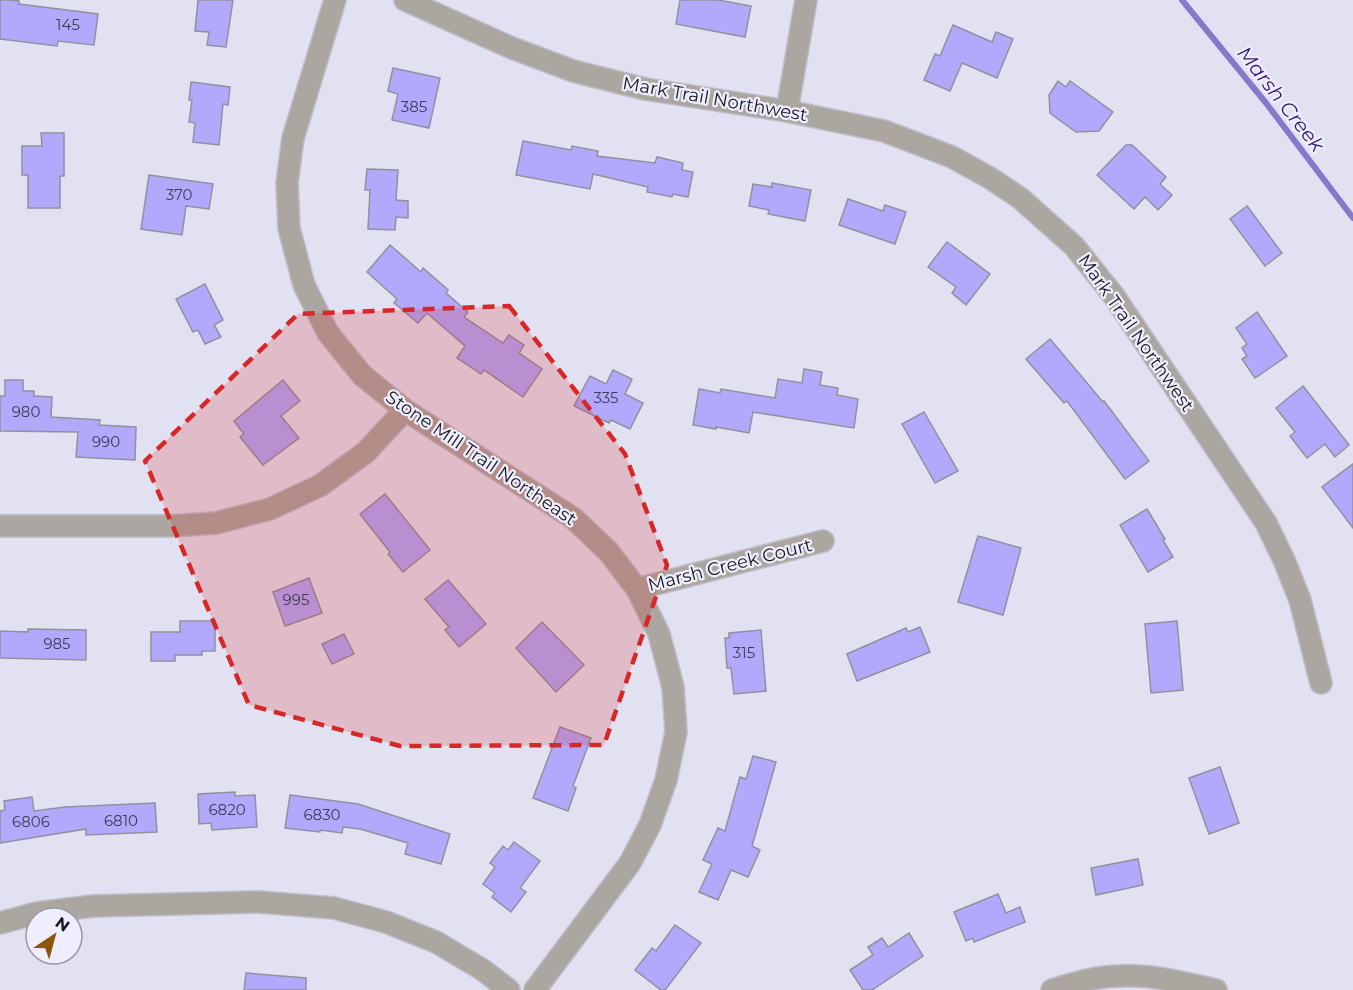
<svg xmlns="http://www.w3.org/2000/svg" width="1353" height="990" viewBox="0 0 1353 990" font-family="Montserrat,sans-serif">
<rect width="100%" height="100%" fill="#e2e1f1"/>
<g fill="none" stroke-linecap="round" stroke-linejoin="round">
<polyline stroke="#857ac9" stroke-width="6" points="1182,0 1266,103 1353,218"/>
</g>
<g fill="#b3a9fc" stroke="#91909f" stroke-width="1.5">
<polygon points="0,0 11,0 19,1 19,4 98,14 94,45 58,41 57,46 0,39"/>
<polygon points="198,0 233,0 226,47 207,45 209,32 195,31"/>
<polygon points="680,0 718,0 751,6 745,37 676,24"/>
<polygon points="953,25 992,42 996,32 1013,39 997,78 962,63 950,91 924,80 935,54 940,56"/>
<polygon points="393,68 440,78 429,128 392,120 398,94 388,91"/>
<polygon points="1058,81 1066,87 1070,81 1113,112 1099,131 1076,132 1050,113 1049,95"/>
<polygon points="191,82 230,87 228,105 223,104 219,145 193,142 195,123 189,122 192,100 189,100"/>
<polygon points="41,133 64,133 64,176 60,176 60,208 28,208 28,175 22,175 22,146 42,146"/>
<polygon points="523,141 571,150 572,146 598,151 597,156 655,163 657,157 683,163 682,170 693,172 688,197 673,194 672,197 647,192 648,187 593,174 590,189 516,175"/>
<polygon points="1126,145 1132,145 1166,177 1160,184 1172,195 1158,210 1145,197 1134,209 1097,175"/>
<polygon points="367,169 398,170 396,200 408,201 408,218 396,217 395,230 368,229 370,190 365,190"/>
<polygon points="149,175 213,184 209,209 186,206 182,235 141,229"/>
<polygon points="772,183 811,190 805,221 768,214 769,210 749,206 753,184 772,187"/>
<polygon points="848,199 883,211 885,205 906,212 895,244 839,225"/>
<polygon points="1247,206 1282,253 1265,266 1230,219"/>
<polygon points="947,242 990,274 966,305 952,293 956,287 928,267"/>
<polygon points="390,245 421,272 423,268 448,290 446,293 468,312 464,317 503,343 509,335 524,345 519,353 542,369 523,397 484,370 481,374 457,358 465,346 427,313 418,323 394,303 397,299 367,272"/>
<polygon points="205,284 223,320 214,325 221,337 205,344 198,330 193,332 176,299"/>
<polygon points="1257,312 1287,356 1255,378 1242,359 1247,356 1242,348 1247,344 1236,328"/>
<polygon points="1050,339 1103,402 1104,401 1149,461 1125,479 1067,401 1064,403 1026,359"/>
<polygon points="804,369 822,372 820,385 838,388 837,395 858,399 854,428 753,412 749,433 716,427 716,429 693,425 699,389 720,393 721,389 775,398 778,379 802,383"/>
<polygon points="613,370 632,379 625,394 643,403 630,429 611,420 609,423 574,406 590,376 606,384"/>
<polygon points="5,380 23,380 23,391 34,391 34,396 52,397 51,417 100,420 99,425 136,427 135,460 76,457 78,432 0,431 0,396 5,396"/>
<polygon points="283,380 300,401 281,416 299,438 263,465 240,437 244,434 234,421"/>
<polygon points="1303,386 1349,445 1335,457 1325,444 1307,458 1290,436 1295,432 1276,408"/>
<polygon points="924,412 958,471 935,483 902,424"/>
<polygon points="1353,464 1353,528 1322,487"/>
<polygon points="385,494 430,550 403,572 388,554 390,552 360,514"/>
<polygon points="1147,509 1165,539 1163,540 1173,557 1148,572 1120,525"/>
<polygon points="978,536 1021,548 1003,615 958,602"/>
<polygon points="309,578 322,613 285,626 273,592"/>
<polygon points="448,580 486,624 459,647 445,630 449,627 425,599"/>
<polygon points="180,621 215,621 215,651 202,651 202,655 175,655 175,661 151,661 151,632 180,632"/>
<polygon points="1177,621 1183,690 1151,693 1145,624"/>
<polygon points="542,622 584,665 556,692 516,648"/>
<polygon points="920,627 930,652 857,681 847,654 906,628 908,632"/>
<polygon points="28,629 86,630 86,660 0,658 0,631 28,632"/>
<polygon points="761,630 766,691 734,694 731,668 727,668 725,638 729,638 729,633"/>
<polygon points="344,634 354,654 332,664 322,644"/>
<polygon points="560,727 591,738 573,786 576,788 568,811 533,798"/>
<polygon points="753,756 776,762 752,846 760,850 748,877 731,870 718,900 699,892 712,864 703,860 718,828 725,831 740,777 746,779"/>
<polygon points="1220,767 1239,823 1209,834 1189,778"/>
<polygon points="235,792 235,796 255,795 257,827 212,830 211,823 199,824 198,794"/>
<polygon points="290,795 358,804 450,834 441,864 405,854 408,843 360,829 343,827 342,833 320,830 320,832 285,828"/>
<polygon points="32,797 34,811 65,807 155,803 157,832 86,835 86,829 0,843 0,811 5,810 4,801"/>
<polygon points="514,842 540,861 520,888 526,892 511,912 492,897 495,893 483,884 495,867 490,863 503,846 508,850"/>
<polygon points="1138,859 1143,885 1096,895 1091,868"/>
<polygon points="998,894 1006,913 1020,907 1025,922 974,942 973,938 966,941 954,912"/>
<polygon points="675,925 701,943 665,990 661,990 635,970 652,948 656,951"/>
<polygon points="909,933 923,956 872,990 863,990 850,970 873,955 868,947 882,938 888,947"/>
<polygon points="246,973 306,978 306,990 244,990"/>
</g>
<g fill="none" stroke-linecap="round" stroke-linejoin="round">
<defs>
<g id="minor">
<polyline points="335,0 293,138 287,183 289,228 304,285 328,333 362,375 405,410 573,518 608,551 637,589 659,634 673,687 676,732 666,780 650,825 630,863 535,990"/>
<polyline points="405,0 512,48 573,71 645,89 787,111 884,131 952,157 990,178 1020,198 1074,246 1114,296 1266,523 1284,560 1300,600 1321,683"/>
<polyline points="787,111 806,0"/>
<polyline points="0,526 170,526 216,523 270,509 321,485 366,452 405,410"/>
<polyline points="637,589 823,541"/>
<polyline points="0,923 37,913 93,906 259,902 334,908 386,922 436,942 483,970 509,990"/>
<path d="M1052,990c22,-7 45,-14 68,-14 33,-2 64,7 96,14"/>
</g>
</defs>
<use href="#minor" stroke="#bebdcb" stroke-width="24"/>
<use href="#minor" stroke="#aba6a0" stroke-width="21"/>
</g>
<path fill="#d62828" fill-opacity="0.2" stroke="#d62828" stroke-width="4.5" stroke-dasharray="12 8" stroke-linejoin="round" d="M509,306l116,148 42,111 -63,180 -204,1 -151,-41 -104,-244 153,-147z"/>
<g text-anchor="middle" stroke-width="4.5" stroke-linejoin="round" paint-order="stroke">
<g font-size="15" fill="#3f3c55">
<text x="68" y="30">145</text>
<text x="414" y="112">385</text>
<text x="179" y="200">370</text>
<text x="606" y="403">335</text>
<text x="26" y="417">980</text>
<text x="106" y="447">990</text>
<text x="296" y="605">995</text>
<text x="57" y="649">985</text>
<text x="744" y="658">315</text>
<text x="227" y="815">6820</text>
<text x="322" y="820">6830</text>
<text x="121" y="826">6810</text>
<text x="31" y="827">6806</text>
</g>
<g font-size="18" fill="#18181d" stroke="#efeeff">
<text transform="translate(715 99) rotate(10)" y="6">Mark Trail Northwest</text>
<text transform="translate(1136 333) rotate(55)" y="6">Mark Trail Northwest</text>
<text transform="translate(481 458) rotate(34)" y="6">Stone Mill Trail Northeast</text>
<text transform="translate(730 565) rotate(-14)" y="6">Marsh Creek Court</text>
</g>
<g font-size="20" font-style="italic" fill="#331674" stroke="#efeeff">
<text transform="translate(1281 99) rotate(52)" y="7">Marsh Creek</text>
</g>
</g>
<g transform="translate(54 936) rotate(36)"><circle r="28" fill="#efeeff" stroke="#9998a5" stroke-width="1.5"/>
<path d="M0-4.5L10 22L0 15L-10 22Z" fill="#8b5606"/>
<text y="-9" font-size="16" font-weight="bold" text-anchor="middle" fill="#18181d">N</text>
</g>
</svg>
